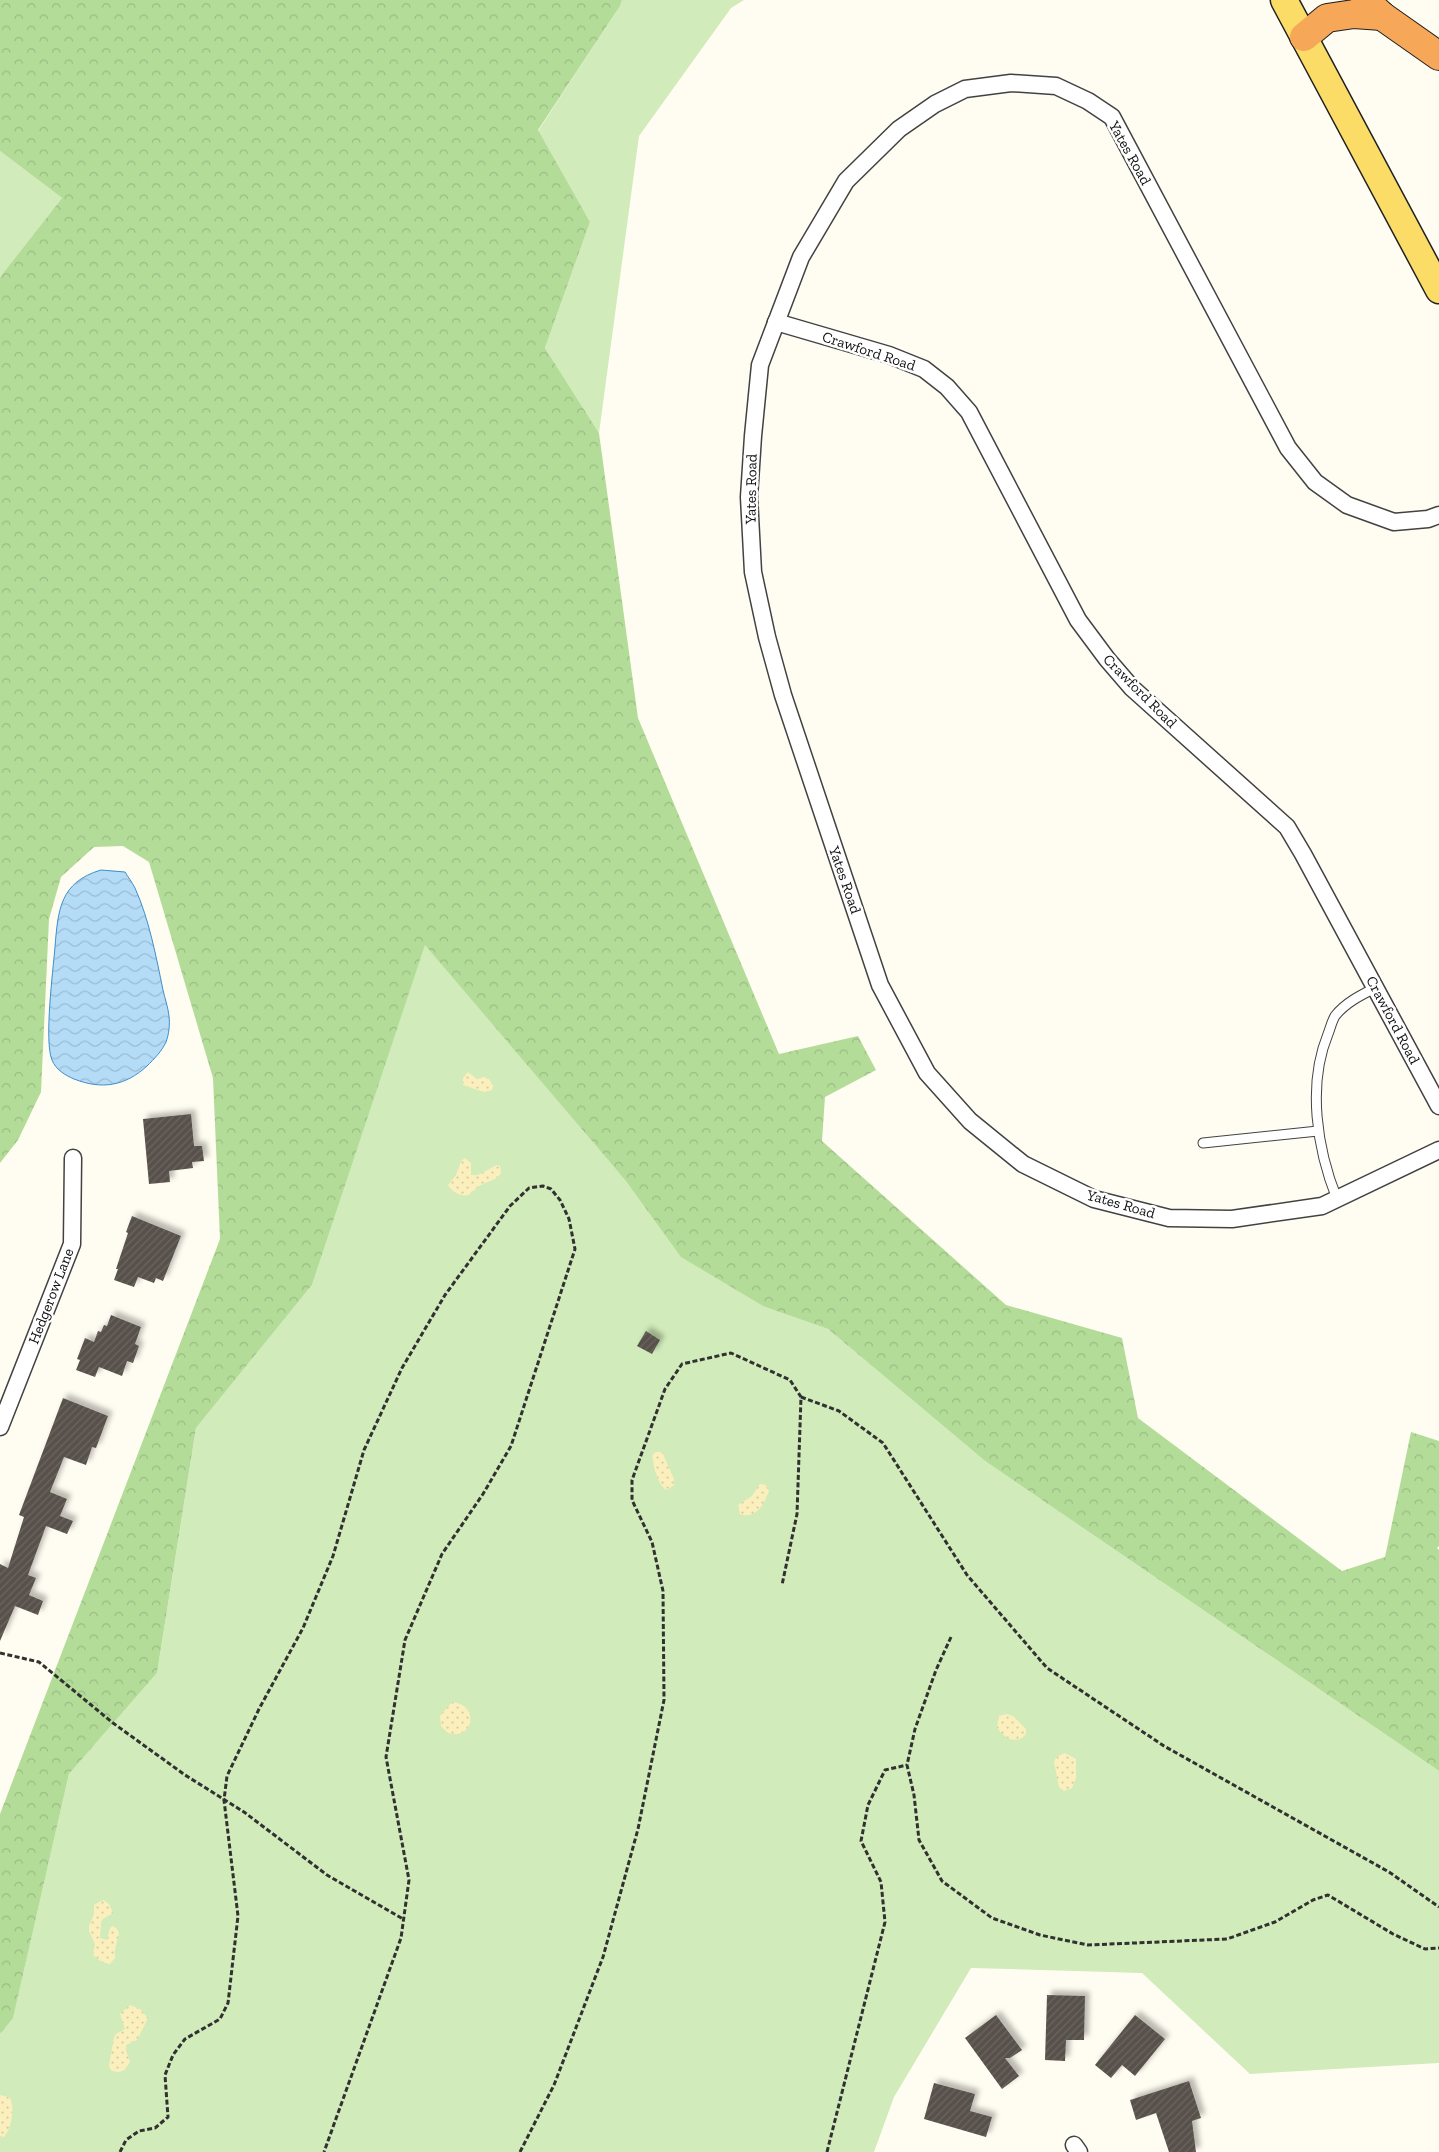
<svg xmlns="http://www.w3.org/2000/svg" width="1439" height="2152" viewBox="0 0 1439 2152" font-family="'Zilla Slab',serif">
<defs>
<pattern id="forest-crowns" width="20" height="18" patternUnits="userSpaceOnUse" patternTransform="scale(1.25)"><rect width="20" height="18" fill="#b4dc99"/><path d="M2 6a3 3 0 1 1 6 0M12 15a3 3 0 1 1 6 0" fill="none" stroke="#9abc83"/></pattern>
<pattern id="sand-dots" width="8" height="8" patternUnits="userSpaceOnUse" patternTransform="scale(1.25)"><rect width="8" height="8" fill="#fbf0bd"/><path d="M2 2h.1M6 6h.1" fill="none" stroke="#d6cda1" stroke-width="1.8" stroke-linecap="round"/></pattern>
<pattern id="water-waves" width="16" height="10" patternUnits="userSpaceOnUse" patternTransform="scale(1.25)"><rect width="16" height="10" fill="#b5dcf7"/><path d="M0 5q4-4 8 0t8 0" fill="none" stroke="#9abcd3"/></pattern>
<pattern id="building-hatch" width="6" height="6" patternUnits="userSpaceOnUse" patternTransform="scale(1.25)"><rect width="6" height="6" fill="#58514b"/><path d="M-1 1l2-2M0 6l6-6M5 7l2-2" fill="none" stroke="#6b6561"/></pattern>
<filter id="shadow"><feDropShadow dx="4.5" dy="-4.5" stdDeviation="2.5" flood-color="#0004"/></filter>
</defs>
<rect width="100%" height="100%" fill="#fffdf1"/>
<g fill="#d1ebba">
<polygon points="622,0 744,0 731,8 639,136 599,433 545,348 590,222 538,131 620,6"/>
<polygon points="0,151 62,198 0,277"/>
<polygon points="425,944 615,1168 765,1307 828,1329 985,1461 1439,1771 1439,2063 1250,2074 1142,1973 971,1968 894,2097 874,2152 0,2152 0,2034 13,2017 69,1774 157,1673 196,1428 312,1285"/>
</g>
<polygon fill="url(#forest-crowns)" points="0,0 622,0 620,6 538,130 590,222 545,348 599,433 638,718 779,1054 858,1036 876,1070 825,1097 822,1141 1006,1305 1122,1338 1138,1418 1342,1571 1385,1557 1411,1432 1439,1441 1439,1546 1437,1548 1439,1550 1439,1771 985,1461 828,1329 765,1307 681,1257 626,1181 425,945 312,1285 196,1428 157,1673 69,1774 13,2018 0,2034 0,1814 220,1239 213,1078 149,862 123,846 94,847 61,877 49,919 41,1092 18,1140 0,1163 0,277 62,198 0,151"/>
<g fill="url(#sand-dots)">
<polygon points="468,1072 477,1079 484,1077 489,1079 493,1086 492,1090 484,1092 463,1085 463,1078"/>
<path d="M465,1158l6,5v12h7l19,-10 3,1 1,7c-5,8 -13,8 -20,12 -5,2 -8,8 -13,10 -7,2 -17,-4 -20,-10l8,-10 5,-14z"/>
<path d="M656,1452h6l1,2 11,25v6l-7,5c-8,-2 -16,-28 -14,-36z"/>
<path d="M760,1484l6,1 3,6c-5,13 -13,29 -29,23l-2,-9 14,-9z"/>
<path d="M452,1702c28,2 22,39 -4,31l-7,-7 -1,-10z"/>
<path d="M1007,1714l6,2 13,13v5l-4,4c-10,5 -20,-2 -25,-11l2,-11z"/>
<polygon points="1065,1753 1076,1759 1076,1778 1072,1788 1064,1791 1059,1787 1054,1762 1056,1757"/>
<path d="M103,1900l6,4 4,9 -10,6 -2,3 -1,16 7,2 3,-12 3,-2 4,3 2,4 -4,17v8l-5,6c-7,-1 -13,-4 -17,-10l2,-10 -6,-13v-5l5,-12v-9z"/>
<path d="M130,2005l10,4 8,9 -11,22 -11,5v6l4,10c-3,9 -10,14 -19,9l-2,-4 5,-29 2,-3 9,-5 -5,-15z"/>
<path d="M0,2095l9,2c7,9 2,32 -5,40l-4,-1z"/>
</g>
<path fill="url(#water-waves)" stroke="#3b8ecf" d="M101,870l24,2c3,5 7,10 10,16 14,31 21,68 28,102 2,9 5,17 6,26 1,8 0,18 -3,26 -4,9 -12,17 -19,24 -22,20 -45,24 -73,13 -9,-4 -18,-9 -22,-19 -8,-19 1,-89 3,-113 3,-37 5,-65 46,-77z"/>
<g fill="url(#building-hatch)" filter="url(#shadow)">
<polygon points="191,1114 194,1146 202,1146 204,1161 192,1162 193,1168 169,1171 170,1182 149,1184 143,1119"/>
<polygon points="132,1216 181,1236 163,1281 156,1278 154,1283 138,1277 134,1287 114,1280 118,1269 116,1269 128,1233 126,1232"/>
<polygon points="111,1315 141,1327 135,1344 139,1346 133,1363 127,1361 122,1376 99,1367 95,1377 76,1370 80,1360 77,1359 85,1338 94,1342 98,1331 101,1332 104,1325 107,1326"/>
<polygon points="646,1331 660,1340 652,1354 637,1346"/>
<polygon points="63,1398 108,1416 96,1448 92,1447 86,1465 64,1457 50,1492 67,1499 60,1516 73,1521 67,1534 46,1526 28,1575 36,1578 29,1595 43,1601 38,1615 15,1606 0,1641 0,1564 8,1568 24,1517 19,1515"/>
<polygon points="1047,1995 1085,1996 1084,2040 1066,2040 1065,2061 1045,2060"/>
<polygon points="996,2015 1022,2050 1010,2058 1005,2058 1019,2076 1002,2089 965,2038"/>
<polygon points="1135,2015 1165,2039 1135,2076 1122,2065 1111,2078 1095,2065"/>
<polygon points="1189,2081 1201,2118 1192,2121 1196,2152 1169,2152 1156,2113 1136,2120 1130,2100"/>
<polygon points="934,2083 975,2094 970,2111 992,2117 986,2137 924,2119"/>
</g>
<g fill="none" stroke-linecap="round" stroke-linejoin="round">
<defs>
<g id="service">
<polyline points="1203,1143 1318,1131"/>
<path d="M1337,1199c-20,-50 -30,-114 -9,-165 2,-5 4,-13 7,-18 10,-13 26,-21 40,-28"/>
</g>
<g id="minor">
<polyline points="776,322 889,355 924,369 947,387 969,412 1078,620 1107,659 1132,688 1287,827 1303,854 1439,1106"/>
<polyline points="1439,515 1428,519 1394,522 1347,505 1315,482 1288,448 1112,117 1088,101 1056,86 1011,83 965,89 935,104 899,129 846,181 801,257 760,365 753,436 749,497 753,572 767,637 783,695 880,985 927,1073 970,1121 1023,1164 1094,1199 1169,1218 1232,1219 1322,1206 1439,1150"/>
<polyline points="0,1427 72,1244 73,1158"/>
<polyline points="1074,2145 1079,2152"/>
</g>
<polyline id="primary" points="1284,0 1439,290"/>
<g id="motorway">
<polyline points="1365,0 1382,16 1439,56"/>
<polyline points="1304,37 1327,18 1354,14 1382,16"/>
</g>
</defs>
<use href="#service" stroke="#424242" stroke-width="11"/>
<use href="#minor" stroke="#424242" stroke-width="19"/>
<use href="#primary" stroke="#202020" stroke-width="29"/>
<use href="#motorway" stroke="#202020" stroke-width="30"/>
<g stroke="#313131" stroke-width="3" stroke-dasharray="5 2.5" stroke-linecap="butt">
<polyline points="801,1397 839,1411 883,1443 967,1575 1047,1668 1164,1746 1389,1872 1439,1907"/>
<polyline points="951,1637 936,1670 915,1729 907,1765 914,1795 919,1840 942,1881 992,1918 1040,1935 1088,1945 1227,1939 1275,1922 1313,1900 1328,1895 1393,1934 1425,1949 1439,1948"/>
<polyline points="0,1653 39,1662 113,1723 185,1775 244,1812 327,1875 403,1919"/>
<polyline points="120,2152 126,2140 139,2131 155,2128 168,2117 165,2075 173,2055 185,2039 220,2019 228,2003 238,1916 224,1800 227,1776 259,1709 303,1628 333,1556 364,1450 402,1368 445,1295 510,1206 529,1188 543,1186 551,1189 560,1200 569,1219 575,1249 511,1446 483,1494 442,1554 405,1640 386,1757 409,1880 401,1938 324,2152"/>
<polyline points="520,2152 554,2085 603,1957 638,1829 664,1700 663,1591 652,1542 632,1500 632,1480 665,1389 682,1364 731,1353 790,1380 801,1397 797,1514 782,1585"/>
<polyline points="827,2152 885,1922 881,1882 861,1841 868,1805 885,1770 907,1765"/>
</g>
<use href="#service" stroke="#fff" stroke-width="9"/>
<use href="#minor" stroke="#fff" stroke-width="16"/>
<use href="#primary" stroke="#fadc66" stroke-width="26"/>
<use href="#motorway" stroke="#f6a758" stroke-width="28"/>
</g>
<g text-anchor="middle" stroke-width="5" stroke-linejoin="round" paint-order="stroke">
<g font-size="15" fill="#0f0f0f" stroke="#fff">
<text transform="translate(1130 153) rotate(61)" y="5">Yates Road</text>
<text transform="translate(869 351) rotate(18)" y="5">Crawford Road</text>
<text transform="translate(751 489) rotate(-89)" y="5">Yates Road</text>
<text transform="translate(1140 691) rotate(45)" y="5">Crawford Road</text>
<text transform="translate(845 880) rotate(71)" y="5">Yates Road</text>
<text transform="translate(1393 1020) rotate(62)" y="5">Crawford Road</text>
<text transform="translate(1121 1204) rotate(16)" y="5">Yates Road</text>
<text transform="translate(51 1296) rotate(-69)" y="5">Hedgerow Lane</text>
</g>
</g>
</svg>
